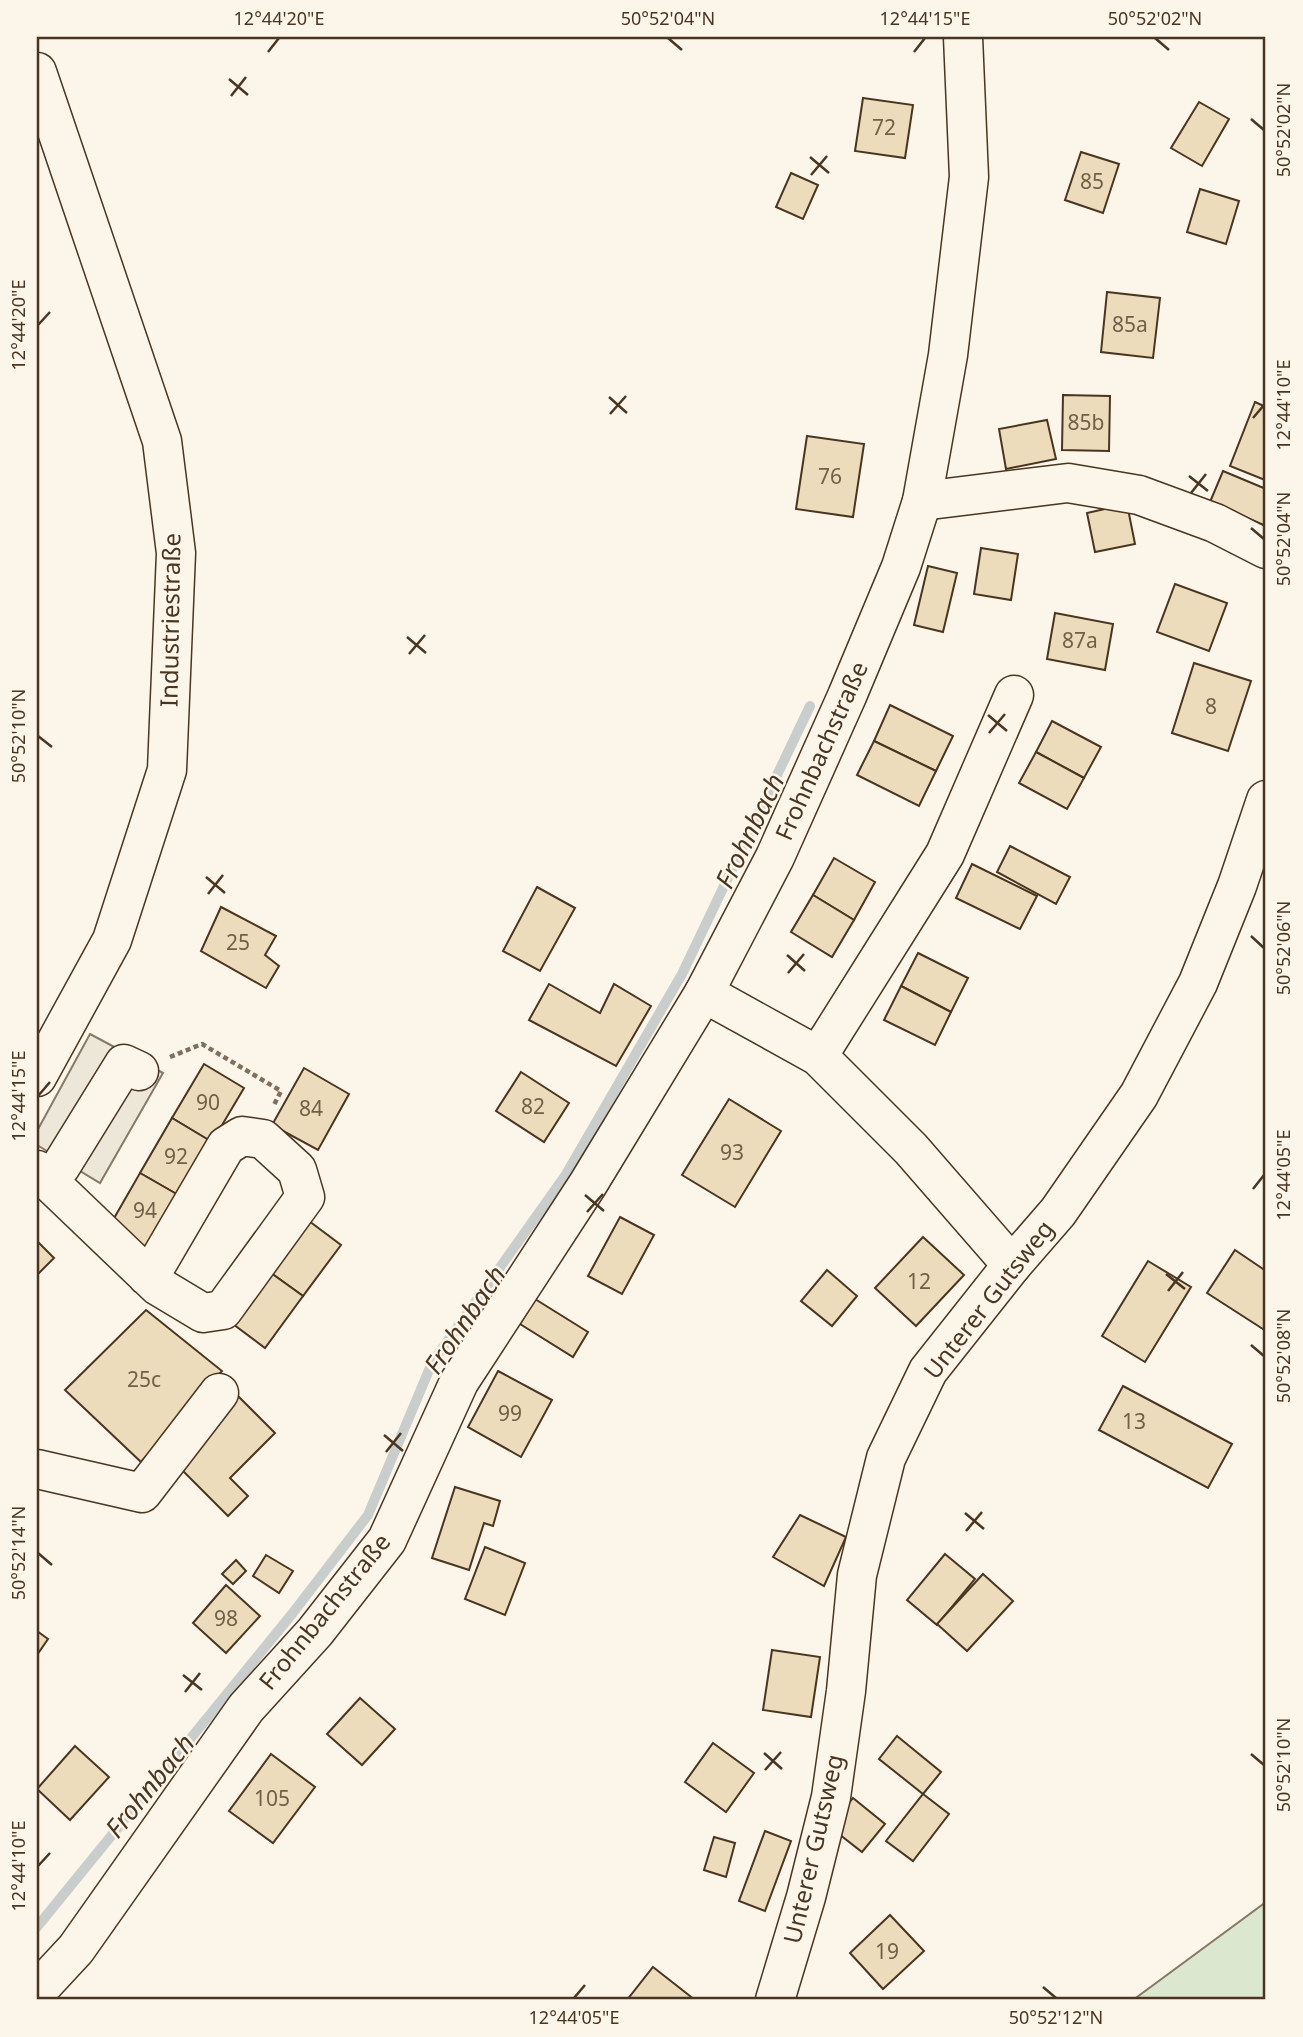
<svg xmlns="http://www.w3.org/2000/svg" width="1303" height="2037" viewBox="0 0 1303 2037" font-family="'Noto Sans',sans-serif">
<rect width="100%" height="100%" fill="#fbf6e9"/>
<polygon fill="#dce7d0" stroke="#887966" stroke-width="2" points="1266,1902 1266,2000 1133,2000"/>
<polygon fill="#ede7d9" stroke="#887966" stroke-width="2" points="90,1034 163,1073 100,1183 37,1145 37,1131"/>
<g fill="none" stroke-linecap="round" stroke-linejoin="round">
<polyline stroke="#c9cecd" stroke-width="10" points="37,1927 292,1614 368,1515 432,1363 565,1176 682,974 810,706"/>
</g>
<g fill="#ecdcbc" stroke="#4a3520" stroke-width="2">
<polygon points="863,98 913,105 905,158 855,151"/>
<polygon points="1199,102 1229,119 1202,166 1171,148"/>
<polygon points="1081,152 1119,164 1103,213 1065,200"/>
<polygon points="791,173 818,185 803,219 776,207"/>
<polygon points="1200,189 1239,201 1226,244 1187,232"/>
<polygon points="1107,292 1160,298 1153,358 1101,352"/>
<polygon points="1063,395 1110,396 1109,451 1062,450"/>
<polygon points="1255,402 1266,407 1265,480 1230,466"/>
<polygon points="1047,420 1056,459 1006,469 999,429"/>
<polygon points="807,436 864,444 853,517 796,509"/>
<polygon points="1223,471 1266,489 1266,526 1210,502"/>
<polygon points="1127,504 1135,544 1095,552 1087,513"/>
<polygon points="981,548 1018,554 1011,600 974,594"/>
<polygon points="928,566 957,573 943,632 914,625"/>
<polygon points="1175,584 1227,603 1209,651 1157,632"/>
<polygon points="1055,613 1113,624 1105,670 1047,659"/>
<polygon points="1194,663 1251,681 1228,751 1172,733"/>
<polygon points="890,705 953,736 936,771 874,741"/>
<polygon points="1052,721 1101,747 1084,778 1036,752"/>
<polygon points="874,741 936,771 919,806 857,775"/>
<polygon points="1036,752 1084,778 1067,809 1019,783"/>
<polygon points="1010,846 1070,877 1056,904 997,872"/>
<polygon points="834,858 875,882 854,920 813,895"/>
<polygon points="972,864 1037,896 1020,929 956,898"/>
<polygon points="537,887 575,908 540,971 503,951"/>
<polygon points="813,895 854,920 832,957 791,932"/>
<polygon points="221,907 276,936 265,955 279,966 266,988 201,951"/>
<polygon points="918,953 968,978 951,1012 901,986"/>
<polygon points="549,984 600,1013 614,984 651,1006 616,1066 529,1020"/>
<polygon points="901,986 951,1012 935,1045 884,1020"/>
<polygon points="204,1064 244,1088 212,1142 172,1118"/>
<polygon points="304,1068 349,1094 318,1150 272,1125"/>
<polygon points="521,1072 569,1103 544,1142 496,1111"/>
<polygon points="729,1099 781,1131 735,1207 682,1175"/>
<polygon points="172,1118 212,1142 180,1196 140,1173"/>
<polygon points="140,1173 180,1196 148,1250 109,1227"/>
<polygon points="620,1217 654,1235 622,1294 588,1276"/>
<polygon points="309,1221 341,1245 303,1296 271,1273"/>
<polygon points="923,1237 964,1275 916,1326 875,1288"/>
<polygon points="37,1241 54,1258 37,1275"/>
<polygon points="1235,1250 1266,1271 1266,1331 1207,1293"/>
<polygon points="1148,1261 1191,1287 1145,1362 1102,1336"/>
<polygon points="827,1270 857,1296 832,1326 801,1301"/>
<polygon points="271,1273 303,1296 265,1348 233,1324"/>
<polygon points="535,1299 588,1332 573,1357 520,1324"/>
<polygon points="146,1310 222,1371 141,1462 65,1390"/>
<polygon points="498,1371 552,1400 521,1457 468,1427"/>
<polygon points="1123,1386 1232,1444 1208,1488 1099,1430"/>
<polygon points="236,1394 275,1433 230,1478 248,1496 228,1516 176,1464"/>
<polygon points="455,1487 500,1501 493,1526 484,1523 469,1570 432,1558"/>
<polygon points="800,1515 846,1537 824,1586 773,1557"/>
<polygon points="485,1547 525,1563 505,1615 465,1599"/>
<polygon points="945,1554 975,1579 937,1625 907,1600"/>
<polygon points="266,1555 293,1571 279,1593 253,1576"/>
<polygon points="236,1560 246,1571 233,1584 222,1574"/>
<polygon points="983,1574 1013,1601 967,1651 937,1624"/>
<polygon points="226,1585 260,1616 226,1653 193,1623"/>
<polygon points="37,1631 48,1639 37,1655"/>
<polygon points="772,1650 820,1657 811,1717 763,1710"/>
<polygon points="360,1698 395,1729 362,1765 327,1734"/>
<polygon points="897,1736 941,1772 923,1794 879,1759"/>
<polygon points="713,1743 754,1773 726,1812 685,1782"/>
<polygon points="75,1746 109,1777 70,1820 37,1789"/>
<polygon points="271,1754 315,1787 273,1843 229,1811"/>
<polygon points="923,1794 949,1814 913,1861 886,1841"/>
<polygon points="853,1798 885,1824 862,1852 830,1827"/>
<polygon points="765,1831 791,1841 765,1911 739,1901"/>
<polygon points="714,1837 735,1843 726,1877 704,1870"/>
<polygon points="890,1915 924,1951 883,1989 850,1953"/>
<polygon points="653,1967 695,2000 627,2000"/>
</g>
<g fill="none" stroke-linecap="round" stroke-linejoin="round">
<defs>
<g id="minor">
<polyline points="37,72 162,441 176,553 167,770 112,940 37,1077"/>
<polyline points="922,501 1068,483 1139,495 1215,523 1266,549"/>
<polyline points="704,993 818,1056 911,1149 1012,1265"/>
<polyline points="818,1056 945,854 1014,695"/>
<polyline points="37,1170 47,1175 54,1173 61,1166 124,1064 139,1071"/>
<polyline points="39,1172 158,1286 203,1313 223,1310 305,1197 297,1170 263,1139 242,1136 226,1146 157,1264 147,1276"/>
<polyline points="37,1469 142,1493 219,1393"/>
<polyline points="37,1991 76,1949 246,1708 315,1632 387,1540 459,1382 588,1184 704,993 775,857 847,696 901,567 922,501 948,355 969,177 963,37"/>
<polyline points="775,2000 806,1897 831,1797 846,1691 857,1575 886,1458 928,1371 1012,1265 1058,1212 1139,1095 1198,983 1237,886 1266,800"/>
</g>
</defs>
<use href="#minor" stroke="#4a3520" stroke-width="41"/>
<polyline stroke="#7f6f5c" stroke-width="4.5" stroke-dasharray="5 3.5" stroke-linecap="butt" points="170,1057 202,1044 281,1091 273,1107"/>
<use href="#minor" stroke="#fbf6e9" stroke-width="38"/>
</g>
<path fill="none" stroke="#4a3520" stroke-width="2.5" d="M668,38l14,12M1155,38l14,12M268,52l11,-14M914,52l11,-14M229,79l19,16M231,96l15,-19M1251,119l13,11M810,157l19,16M811,175l16,-19M38,325l12,-13M609,397l18,16M610,414l16,-18M1253,418l11,-13M1189,476l19,15M1191,493l15,-19M1251,528l13,11M407,637l19,16M409,654l16,-19M988,715l19,16M989,733l16,-19M38,736l14,11M206,877l19,16M208,894l15,-19M1251,936l13,12M787,955l18,16M788,973l16,-19M38,1096l12,-14M1253,1189l11,-14M585,1195l19,16M587,1212l16,-18M1166,1274l19,15M1168,1291l15,-19M1251,1345l13,11M384,1435l19,16M386,1452l15,-19M965,1513l19,16M966,1531l16,-19M38,1553l14,12M183,1675l19,15M185,1692l15,-19M764,1753l18,16M1251,1754l13,11M765,1770l16,-18M38,1866l12,-13M1043,1987l13,11M574,1998l11,-13"/>
<g text-anchor="middle" stroke-width="5" stroke-linejoin="round" paint-order="stroke">
<g font-size="21" fill="#725f47">
<text x="884" y="135">72</text>
<text x="1092" y="189">85</text>
<text x="1130" y="332">85a</text>
<text x="1086" y="430">85b</text>
<text x="830" y="484">76</text>
<text x="1080" y="648">87a</text>
<text x="1211" y="714">8</text>
<text x="238" y="950">25</text>
<text x="208" y="1110">90</text>
<text x="533" y="1114">82</text>
<text x="311" y="1116">84</text>
<text x="732" y="1160">93</text>
<text x="176" y="1164">92</text>
<text x="145" y="1218">94</text>
<text x="919" y="1289">12</text>
<text x="144" y="1387">25c</text>
<text x="510" y="1421">99</text>
<text x="1134" y="1429">13</text>
<text x="226" y="1626">98</text>
<text x="272" y="1806">105</text>
<text x="887" y="1959">19</text>
</g>
<g font-size="24" fill="#4a3520" stroke="#fbf6e9">
<text transform="translate(171 620) rotate(-89)" y="8">Industriestraße</text>
<text transform="translate(822 751) rotate(-66)" y="8">Frohnbachstraße</text>
<text transform="translate(989 1300) rotate(-52)" y="8">Unterer Gutsweg</text>
<text transform="translate(325 1612) rotate(-51)" y="8">Frohnbachstraße</text>
<text transform="translate(814 1849) rotate(-77)" y="8">Unterer Gutsweg</text>
</g>
<g font-size="26" font-style="italic" fill="#4a3520" stroke="#fbf6e9">
<text transform="translate(750 831) rotate(-64)" y="9">Frohnbach</text>
<text transform="translate(465 1320) rotate(-56)" y="9">Frohnbach</text>
<text transform="translate(150 1786) rotate(-51)" y="9">Frohnbach</text>
</g>
</g>
<rect width="1303" height="2037" fill="none" stroke="#fbf6e9" stroke-width="77"/>
<rect x="38" y="38" width="1226" height="1960" fill="none" stroke="#4a3520" stroke-width="2.5"/>
<g font-size="18" text-anchor="middle" fill="#4a3520">
<text x="279" y="25">12°44'20"E</text>
<text x="668" y="25">50°52'04"N</text>
<text x="925" y="25">12°44'15"E</text>
<text x="1155" y="25">50°52'02"N</text>
<text transform="translate(1284 130) rotate(-90)" y="6">50°52'02"N</text>
<text transform="translate(19 325) rotate(-90)" y="6">12°44'20"E</text>
<text transform="translate(1284 405) rotate(-90)" y="6">12°44'10"E</text>
<text transform="translate(1284 539) rotate(-90)" y="6">50°52'04"N</text>
<text transform="translate(19 736) rotate(-90)" y="6">50°52'10"N</text>
<text transform="translate(1284 948) rotate(-90)" y="6">50°52'06"N</text>
<text transform="translate(19 1096) rotate(-90)" y="6">12°44'15"E</text>
<text transform="translate(1284 1175) rotate(-90)" y="6">12°44'05"E</text>
<text transform="translate(1284 1356) rotate(-90)" y="6">50°52'08"N</text>
<text transform="translate(19 1553) rotate(-90)" y="6">50°52'14"N</text>
<text transform="translate(1284 1765) rotate(-90)" y="6">50°52'10"N</text>
<text transform="translate(19 1866) rotate(-90)" y="6">12°44'10"E</text>
<text x="574" y="2024">12°44'05"E</text>
<text x="1056" y="2024">50°52'12"N</text>
</g>
</svg>
